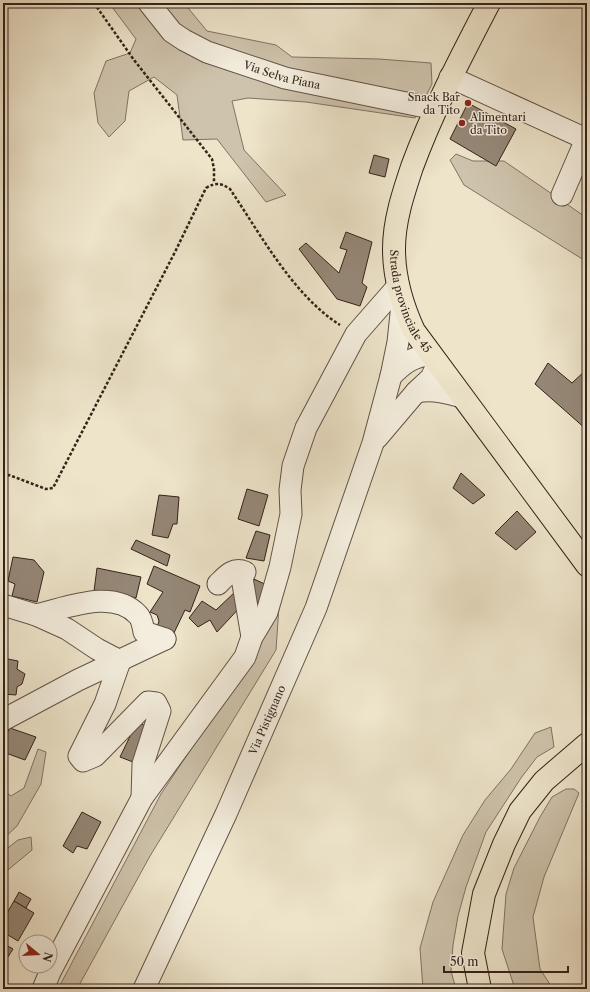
<svg xmlns="http://www.w3.org/2000/svg" width="590" height="992" viewBox="0 0 590 992" font-family="'Libre Caslon Text',serif">
<rect width="100%" height="100%" fill="#ede4ca"/>
<filter id="stains"><feTurbulence type="fractalNoise" baseFrequency=".005" numOctaves="4"/><feColorMatrix values="0 0 0 0 .2 0 0 0 0 .09 0 0 0 0 .02 0 0 0 .5 -.17"/></filter>
<radialGradient id="worn" r=".72"><stop offset=".6" stop-color="#630" stop-opacity="0"/><stop offset="1" stop-color="#630" stop-opacity=".3"/></radialGradient>
<g fill="#cec3ac" stroke="#827264">
<polygon points="109,3 184,3 207,31 276,45 292,57 379,59 431,63 432,84 415,118 306,102 248,98 232,101 244,150 286,195 266,202 217,139 183,140 177,95 154,77 129,91 125,121 109,137 98,123 94,93 106,61 130,53 136,39"/>
<polygon points="456,154 473,161 504,161 587,218 587,262 464,185 450,160"/>
<polygon points="280,592 276,650 150,856 77,989 58,989 161,794 257,650"/>
<polygon points="551,727 554,747 537,757 521,778 486,832 466,887 458,916 453,945 451,971 456,989 423,989 420,948 433,902 463,835 485,800 511,769 535,733"/>
<polygon points="38,749 46,752 41,784 17,826 3,839 3,790 11,796 24,788"/>
<polygon points="566,789 574,789 579,793 544,877 533,917 540,969 553,989 515,989 502,949 506,894 514,868 540,817 552,797"/>
<polygon points="31,837 32,850 3,874 3,842 4,851 18,840"/>
</g>
<g fill="#958776" stroke="#35221b">
<polygon points="468,103 516,129 496,166 450,139"/>
<polygon points="374,155 389,159 385,177 369,173"/>
<polygon points="346,232 372,242 362,283 367,287 360,306 337,299 299,249 306,243 339,273 347,250 340,248"/>
<polygon points="548,363 572,383 587,369 587,430 535,384"/>
<polygon points="461,473 485,495 473,504 453,488"/>
<polygon points="247,489 268,495 259,526 238,519"/>
<polygon points="159,495 179,497 177,524 173,524 168,538 152,535"/>
<polygon points="517,511 536,532 516,550 495,533"/>
<polygon points="256,531 270,535 264,561 246,558"/>
<polygon points="136,540 170,555 167,566 131,549"/>
<polygon points="13,557 34,560 44,572 37,602 12,596 15,584 8,581"/>
<polygon points="154,566 200,586 190,612 185,610 172,637 157,628 159,621 157,615 150,612 163,592 147,584"/>
<polygon points="97,568 141,577 136,598 116,593 94,591"/>
<polygon points="254,579 271,587 263,604 250,600"/>
<polygon points="236,591 243,604 217,632 210,620 198,627 189,618 202,601 216,610"/>
<polygon points="3,658 18,661 17,669 25,674 22,684 17,687 16,695 3,694"/>
<polygon points="137,722 150,728 133,762 120,757"/>
<polygon points="10,728 36,737 25,760 3,752 3,741"/>
<polygon points="82,812 101,822 87,849 77,846 73,853 63,846"/>
<polygon points="19,892 31,899 26,908 14,901"/>
<polygon points="14,901 34,913 18,941 3,932 3,920"/>
<polygon points="6,945 13,949 6,960 3,957 3,949"/>
</g>
<g fill="none" stroke-linecap="round" stroke-linejoin="round">
<defs>
<g id="minor">
<path id="s1" d="M149,3l23,29 12,8 23,12 78,26 150,31"/>
<polyline points="450,77 586,139"/>
<polyline points="562,195 587,137"/>
<path d="M391,376c14,-14 20,-18 40,-22"/>
<path d="M416,392c17,-3 29,0 46,5"/>
<polyline points="377,438 416,392 431,378 438,363"/>
<path d="M218,584c8,-8 15,-17 27,-12l-3,6 10,59"/>
<polyline points="3,605 36,615 67,629 97,649 120,661 105,704 79,756 83,761 95,756 148,702 156,703 160,711 143,764 142,798"/>
<path d="M36,615c31,-7 77,-27 102,0 4,4 5,12 6,17l21,7"/>
<polyline points="3,720 78,680 165,639"/>
<polyline points="43,989 51,970 142,798 245,657 252,637 267,612 280,567 291,514 290,490 293,466 306,428 356,334 398,286"/>
<path id="s2" d="M144,989l82,-175 90,-206 57,-165 18,-67 7,-34 4,-38"/>
</g>
<g id="major">
<path id="s3" d="M489,3c-28,54 -56,107 -77,164 -9,27 -18,54 -18,82 0,30 8,56 20,82l173,234"/>
</g>
<polyline id="highway" points="480,989 473,953 484,894 504,844 520,811 544,781 587,744"/>
</defs>
<use href="#minor" stroke="#635247" stroke-width="23"/>
<use href="#major" stroke="#35221b" stroke-width="24"/>
<use href="#highway" stroke="#35221b" stroke-width="24"/>
<g stroke="#35221b" stroke-width="2.5" stroke-dasharray="3 2" stroke-linecap="butt">
<polyline points="94,3 134,60 212,159 214,169 214,183"/>
<path d="M3,478l6,-3 37,14 7,-1 122,-236 31,-64c10,-6 15,-5 24,1 31,46 63,106 110,136"/>
</g>
<use href="#minor" stroke="#f3eddd" stroke-width="21"/>
<use href="#major" stroke="#ede4ca" stroke-width="22"/>
<use href="#highway" stroke="#ede4ca" stroke-width="22"/>
</g>
<g fill="#8f2418" stroke="#f3eddd" stroke-width="1.5">
<circle cx="468" cy="103" r="4"/>
<circle cx="462" cy="123" r="4"/>
</g>
<g text-anchor="middle" stroke-width="3" stroke-linejoin="round" paint-order="stroke">
<g font-size="11" fill="#35221b" stroke="#f3eddd">
<text dy="4" stroke="none"><textPath href="#s1" startOffset="156">Via Selva Piana</textPath></text>
<text dy="4" stroke="none"><textPath href="#s3" startOffset="321">Strada provinciale 45</textPath></text>
<text dy="4" stroke="none"><textPath href="#s2" startOffset="296">Via Pistignano</textPath></text>
</g>
<g font-size="11" fill="#35221b" stroke="#f3eddd" text-anchor="end">
<text x="460" y="101">Snack Bar<tspan x="460" dy="13">da Tito</tspan></text>
<text x="470" y="121" text-anchor="start">Alimentari<tspan x="470" dy="13">da Tito</tspan></text>
</g>
</g>
<rect width="590" height="992" fill="none" stroke="#ede4ca" stroke-width="16"/>
<rect x="4" y="4" width="582" height="984" fill="none" stroke="#35221b" stroke-width="2"/>
<rect x="8" y="8" width="574" height="976" fill="none" stroke="#35221b"/>
<g transform="translate(38 954) rotate(108)"><circle r="19" fill="#f3eddd" stroke="#a79c8f"/>
<path d="M0-3L7 15L0 10L-7 15Z" fill="#8f2418"/>
<text y="-6" font-size="11" font-weight="bold" text-anchor="middle" fill="#35221b">N</text>
</g>
<path d="M444 966v6h124v-6" fill="none" stroke="#35221b" stroke-width="2"/>
<text x="450" y="966" font-size="12" fill="#35221b" stroke="#f3eddd" stroke-width="3" paint-order="stroke">50 m</text>
<rect width="100%" height="100%" filter="url(#stains)"/>
<rect width="100%" height="100%" fill="url(#worn)"/>
</svg>
